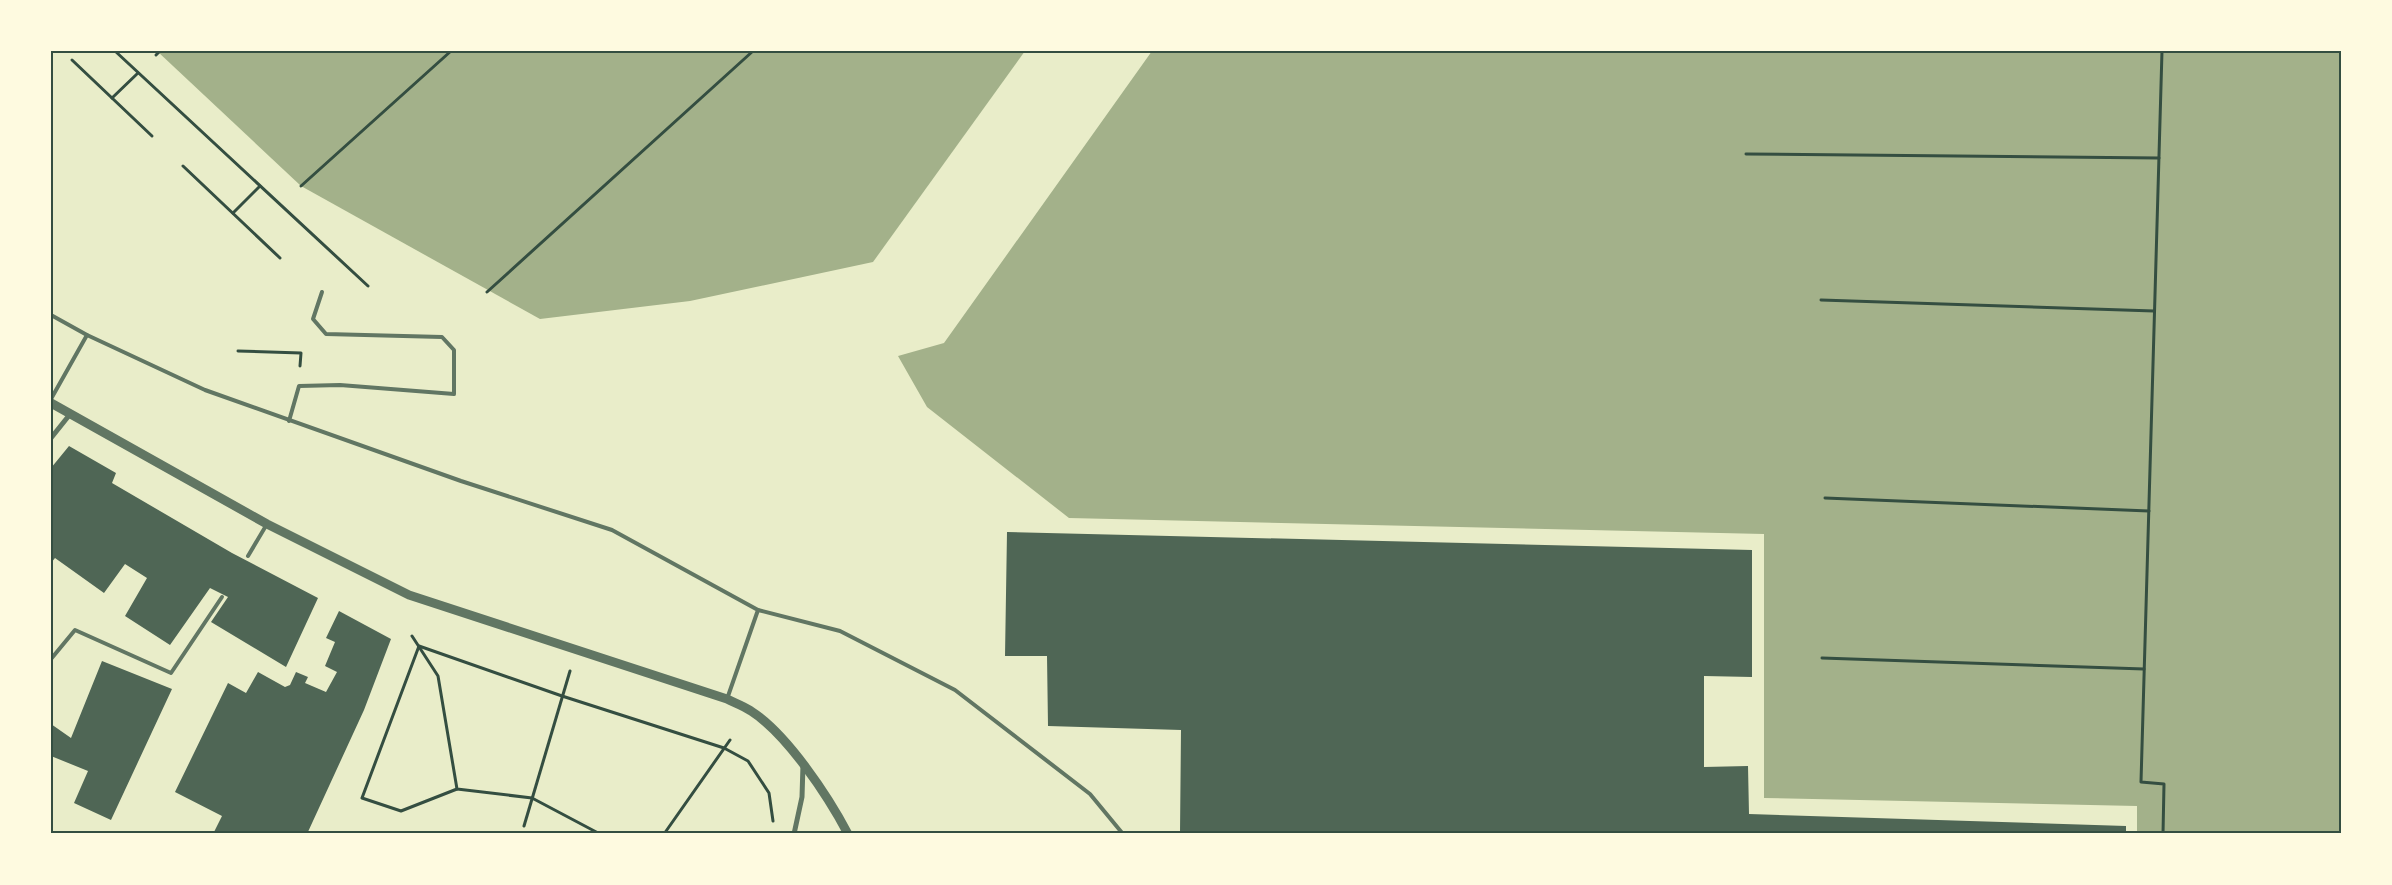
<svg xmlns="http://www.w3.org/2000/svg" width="2392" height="885" viewBox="0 0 2392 885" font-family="'Alegreya Sans',sans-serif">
<rect width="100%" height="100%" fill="#e9edc9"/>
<g fill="#a3b18a">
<polygon points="157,51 1025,51 873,262 690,301 540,319 301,186"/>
<polygon points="1152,51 2341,51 2341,834 2137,834 2137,806 1764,798 1764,534 1069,518 927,407 898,356 944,343"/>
</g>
<g fill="#4f6655">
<polygon points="69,446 116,473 112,483 232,553 318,598 286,667 211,622 228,597 210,588 170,645 125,616 147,578 125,564 104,593 55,558 51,563 51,468"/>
<polygon points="1007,532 1752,550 1752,677 1704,676 1704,767 1748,766 1749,814 2126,826 2126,834 1180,834 1181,730 1048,726 1047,656 1005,656"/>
<polygon points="339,611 391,639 364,710 307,834 213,834 222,816 175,792 228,683 246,693 258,672 285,687 290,685 296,672 308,677 305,683 326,692 337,672 325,666 335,642 326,638"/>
<polygon points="102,661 172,689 111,820 74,803 88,771 51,756 51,724 71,738"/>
</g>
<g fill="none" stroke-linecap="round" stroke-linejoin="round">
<g stroke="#344e41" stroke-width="3">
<polyline points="115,51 368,286"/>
<polyline points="2162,51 2141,782 2164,784 2163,834"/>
<polyline points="156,55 160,51"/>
<polyline points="72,60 152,136"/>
<polyline points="112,98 138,73"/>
<polyline points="1746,154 2159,158"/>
<polyline points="183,166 280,258"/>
<polyline points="301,186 451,51"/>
<polyline points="233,213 260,186"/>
<polyline points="487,292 753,51"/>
<polyline points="1821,300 2154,311"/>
<polyline points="238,351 301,353 300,366"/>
<polyline points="1825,498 2149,511"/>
<polyline points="412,636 438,676 457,789 532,798 600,834"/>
<polyline points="1822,658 2144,669"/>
<polyline points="457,789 401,811 362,798 419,646 562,696 724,748 748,761 769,793 773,821"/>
<polyline points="524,826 570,671"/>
<polyline points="664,834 730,740"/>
</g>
<g stroke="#617663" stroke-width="4">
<polyline points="51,315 87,335 205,390 461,481 612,530 758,610 727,699"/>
<polyline points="51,399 87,335"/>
<polyline points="289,421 299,386 340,385 454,394 454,350 442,337 326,334 313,319 322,292"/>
<polyline points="248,556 267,524"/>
<polyline points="758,610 840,631 955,690 1090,794 1123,834"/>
<polyline points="51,659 75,630 171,673 222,597"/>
</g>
<g stroke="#617663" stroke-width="5">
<polyline points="51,438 71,413"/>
<polyline points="794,834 802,797 803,765"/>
</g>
<path stroke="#617663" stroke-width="9" d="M51,403l216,121 142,71 318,104c8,4 17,7 24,12 36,23 77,85 97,123"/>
</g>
<rect width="2392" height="885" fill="none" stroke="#fefae0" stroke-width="105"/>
<rect x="52" y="52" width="2288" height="780" fill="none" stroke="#344e41" stroke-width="2"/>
</svg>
